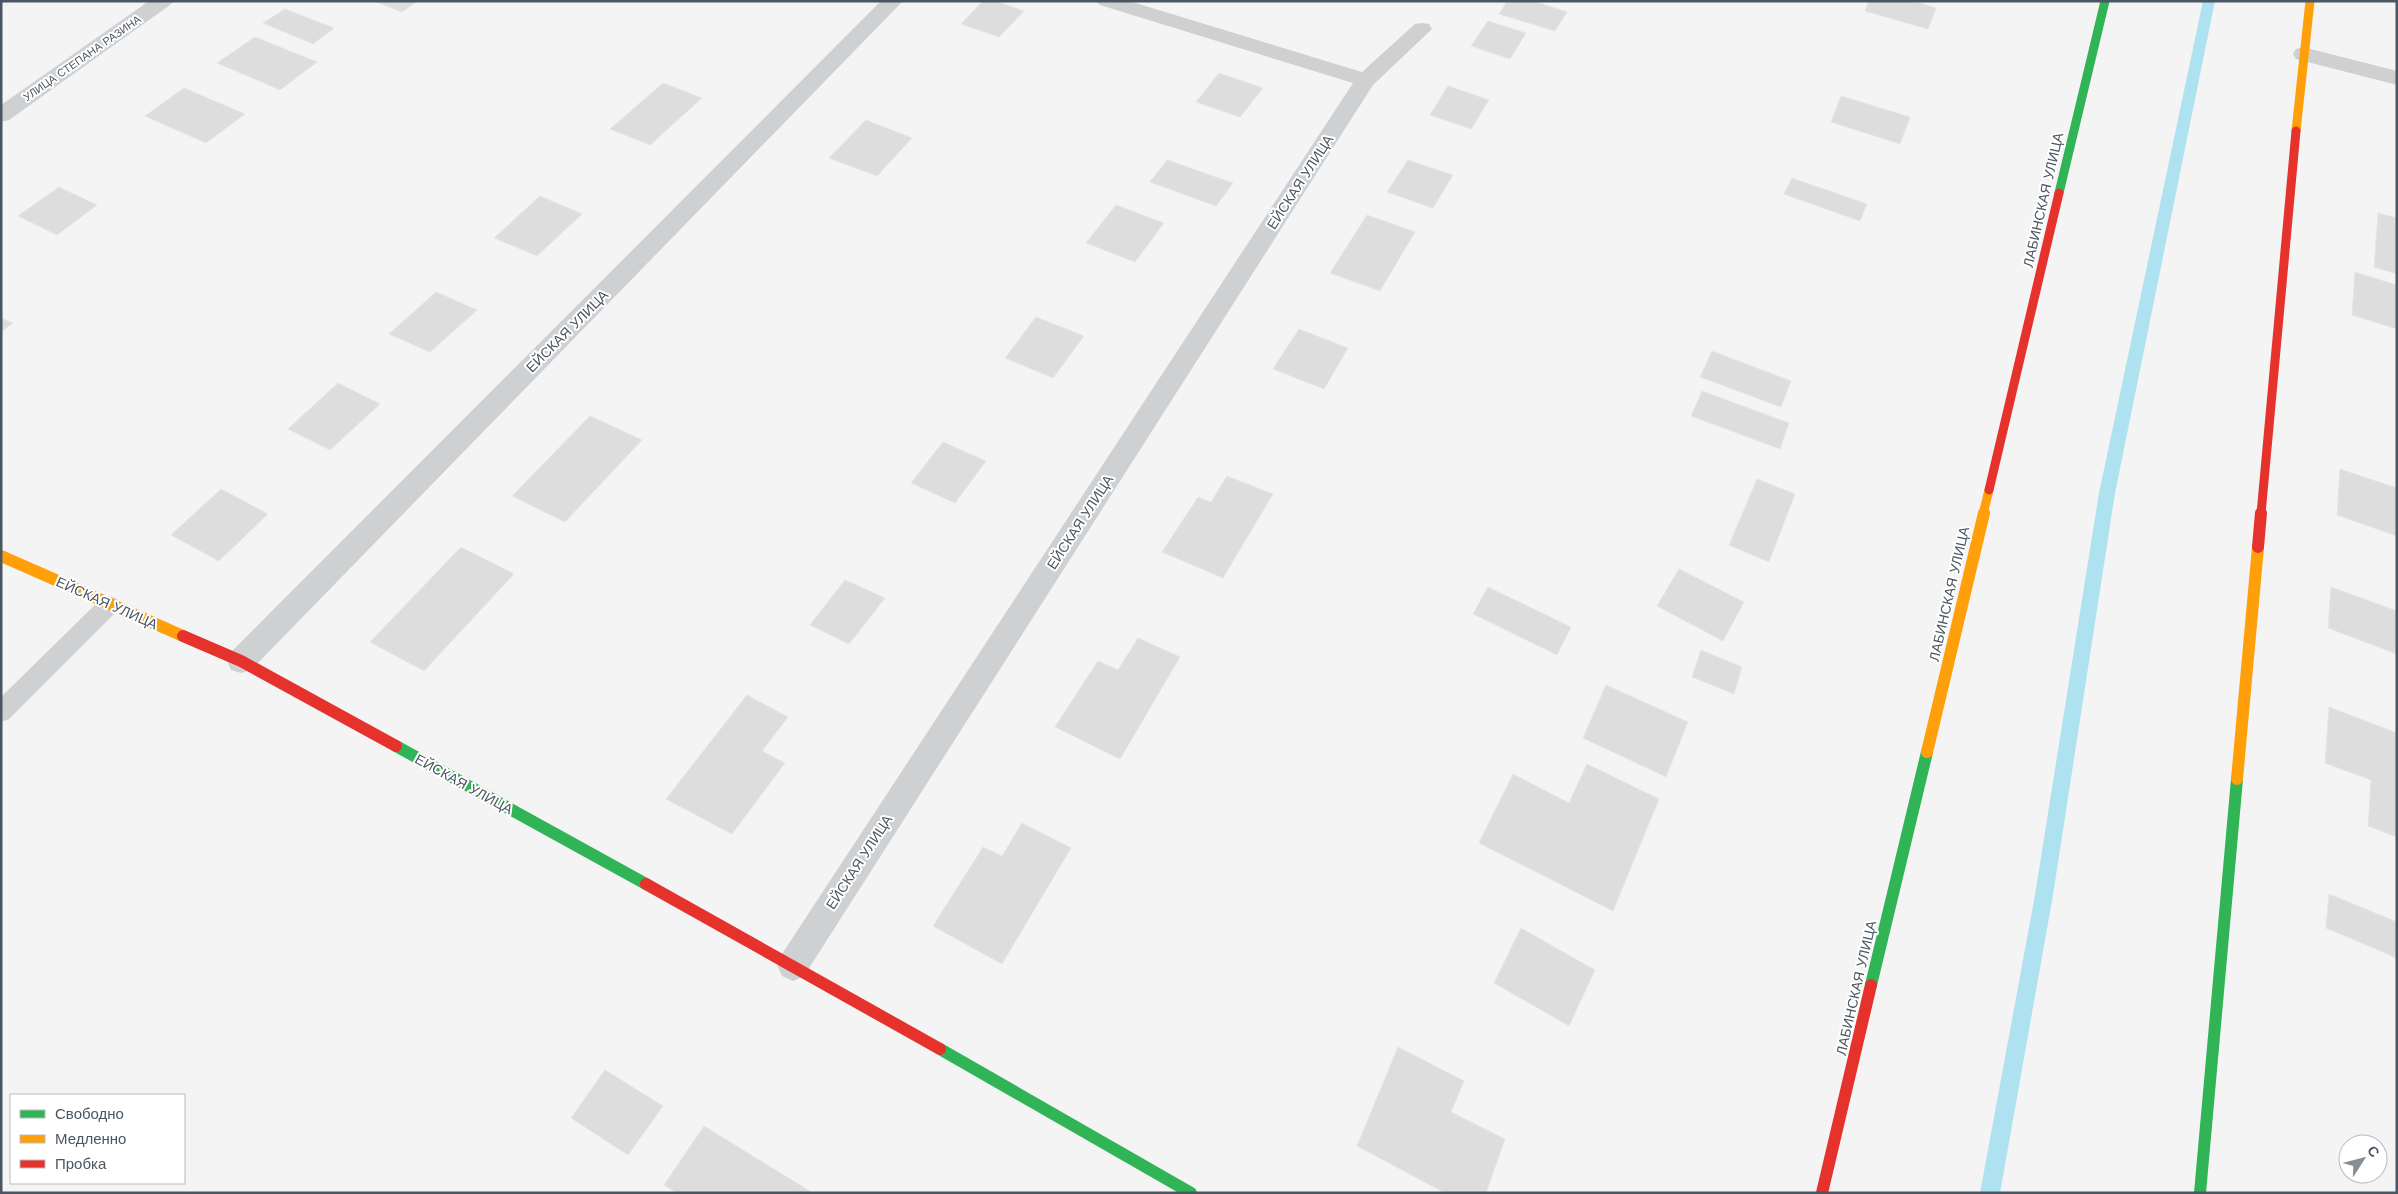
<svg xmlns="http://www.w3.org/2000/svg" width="2398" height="1194" viewBox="0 0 2398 1194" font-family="'Work Sans',sans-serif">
<rect width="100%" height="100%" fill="#f4f4f4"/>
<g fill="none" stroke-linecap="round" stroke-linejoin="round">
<polygon fill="#aee2f0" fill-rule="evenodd" points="2203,1 2215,1 2115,493 2053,895 2000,1193 1980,1193 2035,895 2099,493"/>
</g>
<g fill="#ddddde" stroke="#e5e6e7">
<polygon points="374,1 417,1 402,12"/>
<polygon points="983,1 996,1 1024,11 999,37 961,24"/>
<polygon points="1507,1 1533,1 1567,12 1555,31 1499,14"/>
<polygon points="1869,1 1913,1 1936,8 1928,29 1865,11"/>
<polygon points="285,9 334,28 313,44 263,23"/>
<polygon points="1488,21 1526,33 1510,59 1471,46"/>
<polygon points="255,37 317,62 280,90 217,63"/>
<polygon points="1219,73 1263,88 1240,117 1196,102"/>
<polygon points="663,83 702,98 650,145 610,129"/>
<polygon points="1448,86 1489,100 1471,129 1430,115"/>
<polygon points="184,88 245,114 206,143 145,116"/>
<polygon points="1841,96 1910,117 1900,144 1831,122"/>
<polygon points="866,120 912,138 877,176 829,158"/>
<polygon points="1167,160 1233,183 1216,206 1150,182"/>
<polygon points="1408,160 1453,175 1433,208 1387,192"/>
<polygon points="1792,178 1867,204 1860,221 1784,194"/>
<polygon points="59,187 97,205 57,235 18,216"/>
<polygon points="540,196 582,214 537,256 494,238"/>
<polygon points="1116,205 1164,223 1135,262 1086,243"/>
<polygon points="2378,213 2397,218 2397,274 2374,267"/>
<polygon points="1367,215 1415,232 1380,291 1330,273"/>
<polygon points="2355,272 2397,285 2397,329 2352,315"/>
<polygon points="436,292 477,310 430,352 389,334"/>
<polygon points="1036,317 1084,336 1053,378 1005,358"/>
<polygon points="1,318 13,323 1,332"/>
<polygon points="1299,329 1348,348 1324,389 1273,369"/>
<polygon points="1712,351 1791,381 1781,407 1700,377"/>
<polygon points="338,383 380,404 330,450 288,429"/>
<polygon points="1702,391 1789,423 1780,449 1691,416"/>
<polygon points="590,416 642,440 565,522 512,496"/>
<polygon points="943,442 986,461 955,503 911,483"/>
<polygon points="2340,469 2397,488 2397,536 2337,515"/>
<polygon points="1227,476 1273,494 1223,578 1162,552 1198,497 1211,502"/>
<polygon points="1757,479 1795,494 1769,562 1729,545"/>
<polygon points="221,489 268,514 219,561 171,535"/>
<polygon points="461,547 514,574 424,671 370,642"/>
<polygon points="1679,569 1744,602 1723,641 1657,606"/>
<polygon points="845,580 885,598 849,644 810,625"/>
<polygon points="1488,587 1571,627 1557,655 1473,614"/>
<polygon points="2331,587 2397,611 2397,654 2328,628"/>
<polygon points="1138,638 1180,657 1120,759 1055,727 1098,661 1118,670"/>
<polygon points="1701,650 1742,667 1734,694 1692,677"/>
<polygon points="1606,685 1688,722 1666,777 1583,738"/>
<polygon points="747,695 788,717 762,751 785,763 732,834 666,799"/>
<polygon points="2329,707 2397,733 2397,837 2368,826 2371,780 2325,763"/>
<polygon points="1587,764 1659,799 1613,911 1479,843 1513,774 1569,803"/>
<polygon points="1022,823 1071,848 1002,964 933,926 983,847 1002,856"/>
<polygon points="2329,894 2397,922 2397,958 2326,928"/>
<polygon points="1521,928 1595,970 1569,1026 1494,983"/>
<polygon points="1398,1047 1464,1081 1451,1112 1505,1139 1486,1193 1445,1193 1357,1146"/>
<polygon points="605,1070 663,1106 628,1155 571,1118"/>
<polygon points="704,1126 813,1193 677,1193 664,1185"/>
</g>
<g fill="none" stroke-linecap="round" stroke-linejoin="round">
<polygon fill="#ced0d2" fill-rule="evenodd" points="109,596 117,599 120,605 117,611 9,719 1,722 1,697 101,599"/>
<g fill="#ced0d2" fill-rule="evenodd">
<polygon points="149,1 173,1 170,5 9,120 1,122 1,105"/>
<polygon points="881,1 903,1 251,670 241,673 231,670 227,661 231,652"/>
<polygon points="1097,1 1129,1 1362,72 1415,24 1422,23 1429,24 1432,29 1373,85 804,976 793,981 782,976 777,965 782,954 1353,83 1100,5"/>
<polygon points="2303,47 2397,71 2397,85 2296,59 2293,54 2296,49"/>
</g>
<polyline stroke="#30b455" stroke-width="9" points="2059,193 2105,1"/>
<g stroke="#30b455" stroke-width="12">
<polyline points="396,746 646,884"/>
<polyline points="1871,985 1927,752"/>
<polyline points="940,1049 1191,1193"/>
<polyline points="2200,1193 2237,779"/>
</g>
<g stroke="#ff9f0a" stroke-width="9">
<polyline points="2296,131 2310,1"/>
<polyline points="1983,514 1989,490"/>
</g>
<g stroke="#ff9f0a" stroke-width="12">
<polyline points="1,556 183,636"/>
<polyline points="1927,752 1984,513"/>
<polyline points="2237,779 2258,547"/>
</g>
<g stroke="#e5322d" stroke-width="9">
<polyline points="1989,490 2059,193"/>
<polyline points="2261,514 2296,131"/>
</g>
<g stroke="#e5322d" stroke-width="12">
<polyline points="2258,547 2261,513"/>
<polyline points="183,636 241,661 396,746"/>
<polyline points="646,884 940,1049"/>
<polyline points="1822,1193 1871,985"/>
</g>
</g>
<g text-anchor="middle" stroke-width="4" stroke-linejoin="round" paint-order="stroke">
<g font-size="11" fill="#4a5661" stroke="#fff">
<text transform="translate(82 58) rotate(-35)" y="4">УЛИЦА СТЕПАНА РАЗИНА</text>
</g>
<g font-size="14" fill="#4a5661" stroke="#fff">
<text transform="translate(1300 182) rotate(-57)" y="5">ЕЙСКАЯ УЛИЦА</text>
<text transform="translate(2043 200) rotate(-77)" y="5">ЛАБИНСКАЯ УЛИЦА</text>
<text transform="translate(567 331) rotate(-45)" y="5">ЕЙСКАЯ УЛИЦА</text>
<text transform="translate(1080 522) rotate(-57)" y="5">ЕЙСКАЯ УЛИЦА</text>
<text transform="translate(1949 594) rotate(-77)" y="5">ЛАБИНСКАЯ УЛИЦА</text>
<text transform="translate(107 603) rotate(24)" y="5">ЕЙСКАЯ УЛИЦА</text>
<text transform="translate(464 784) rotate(29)" y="5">ЕЙСКАЯ УЛИЦА</text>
<text transform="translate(859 862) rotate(-57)" y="5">ЕЙСКАЯ УЛИЦА</text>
<text transform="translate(1856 988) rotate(-77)" y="5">ЛАБИНСКАЯ УЛИЦА</text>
</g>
</g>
<rect width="2398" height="1194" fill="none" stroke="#4a5661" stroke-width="5"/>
<rect x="10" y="1094" width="175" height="90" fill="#ffffff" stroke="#b7bbc0"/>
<rect x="20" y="1110" width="25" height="8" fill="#30b455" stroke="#b7bbc0"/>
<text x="55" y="1119" font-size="15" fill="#4a5661">Свободно</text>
<rect x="20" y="1135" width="25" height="8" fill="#ff9f0a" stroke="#b7bbc0"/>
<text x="55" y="1144" font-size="15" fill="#4a5661">Медленно</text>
<rect x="20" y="1160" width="25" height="8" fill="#e5322d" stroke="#b7bbc0"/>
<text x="55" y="1169" font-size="15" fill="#4a5661">Пробка</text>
<g transform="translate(2363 1159) rotate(54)"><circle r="24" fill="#ffffff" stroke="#b7bbc0"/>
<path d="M0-4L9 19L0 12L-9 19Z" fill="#868d94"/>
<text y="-8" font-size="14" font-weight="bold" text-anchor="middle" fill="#4a5661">С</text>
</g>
</svg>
